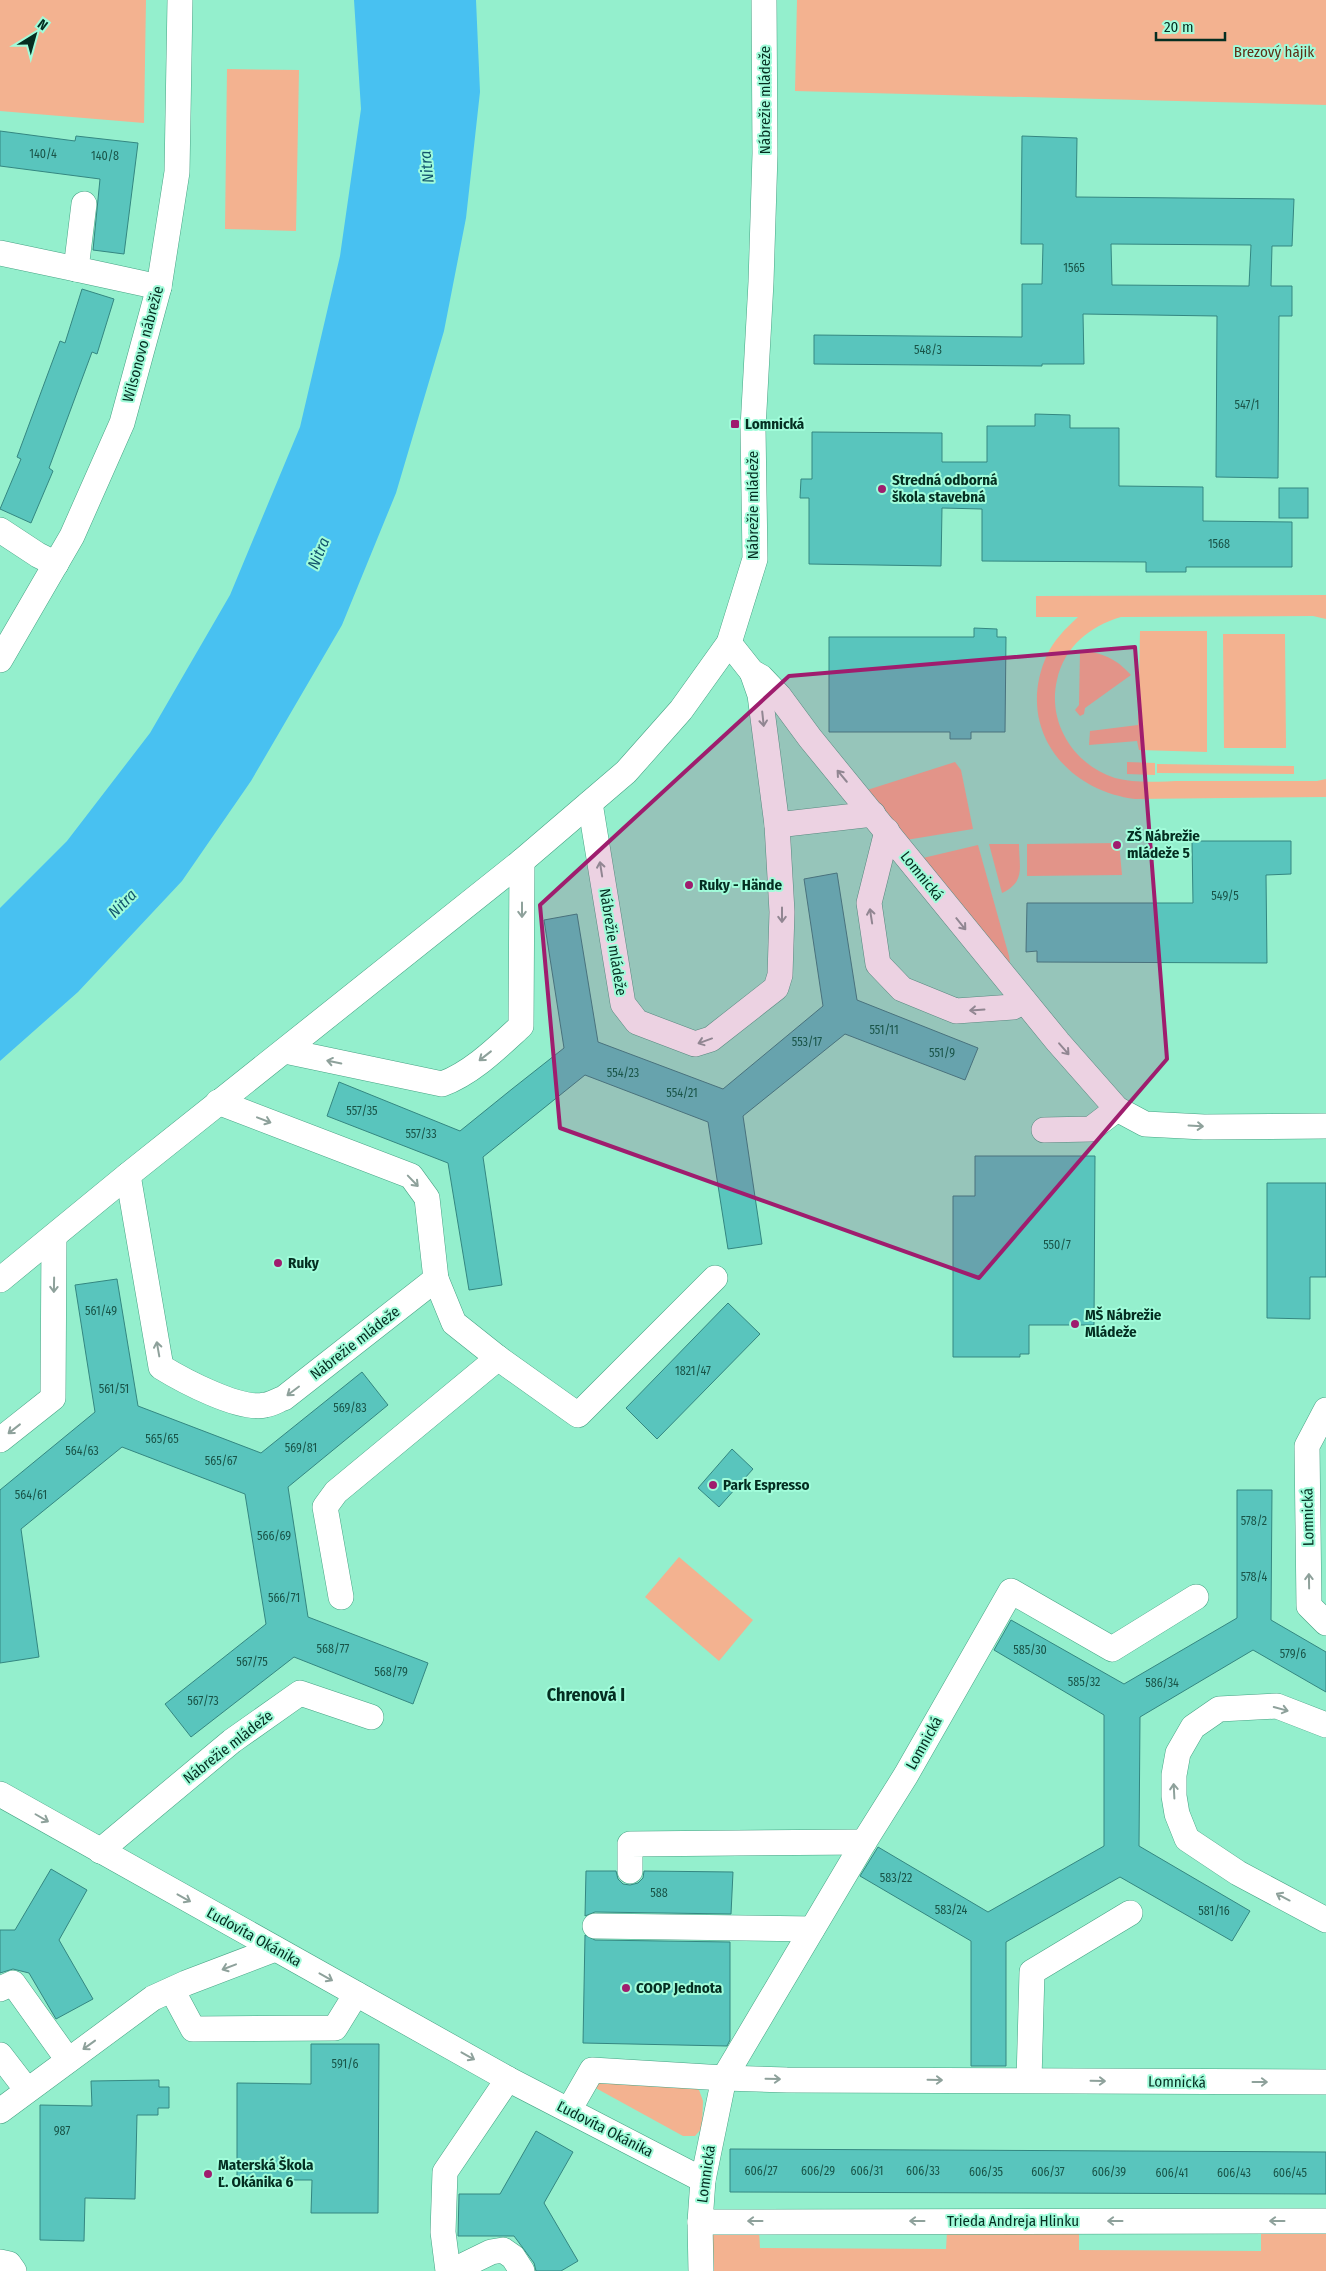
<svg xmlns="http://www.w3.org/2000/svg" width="1326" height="2271" viewBox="0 0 1326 2271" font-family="'Fira Sans Condensed',sans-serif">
<rect width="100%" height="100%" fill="#94efcd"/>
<g fill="#f3b290">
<polygon points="0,0 146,0 144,123 0,111"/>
<polygon points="797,0 1326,0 1326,105 795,91"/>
<polygon points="227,69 299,70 296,231 225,229"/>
<path d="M1326,595v24l-13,-3 -192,1c-31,9 -57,30 -64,63 -10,43 17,85 58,98 22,6 47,3 69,3 44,0 89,0 133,0l9,-2v18l-191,2c-72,-9 -120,-74 -88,-144 7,-15 18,-26 31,-38h-42v-21z"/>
<polygon points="1140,631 1207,631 1207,752 1139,750 1137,741 1089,745 1090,731 1138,725"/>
<polygon points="1223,634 1285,634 1286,748 1224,748"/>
<path d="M1080,650c22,3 36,8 51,25l-46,33 -1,6 -4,2 -5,-6 4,-5z"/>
<polygon points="955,762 961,770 973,829 906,840 864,791"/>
<polygon points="1127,762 1155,763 1155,775 1127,774"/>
<polygon points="1157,764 1294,766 1294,774 1157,773"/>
<polygon points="1119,843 1122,875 1027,876 1027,844"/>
<path d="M989,844h30c0,24 7,37 -17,49z"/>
<polygon points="978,845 1009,956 1010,962 1005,966 923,858"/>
<polygon points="679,1557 753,1620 719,1661 645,1597"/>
<polygon points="594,2083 688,2085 699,2090 703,2101 702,2128 695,2136 683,2136 592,2086"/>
<polygon points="759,2230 760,2248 946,2249 947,2231 1079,2231 1079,2250 1261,2251 1261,2232 1326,2233 1326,2271 710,2271 710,2233"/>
</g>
<polygon fill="#48c1f1" points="354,0 476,0 480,92 466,218 444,331 396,493 342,625 251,781 182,881 78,992 0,1061 0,908 67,841 150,733 230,595 300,427 340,256 361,109"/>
<g fill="#59c5bd" stroke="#348781" fill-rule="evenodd">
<polygon points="0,131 75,141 76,136 138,143 124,254 93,250 100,179 0,166"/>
<path d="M1022,136l55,2 -1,59 218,2 -2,47h-20l-1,40h21v30h-13l-1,162 -62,-1 1,-161 -134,-2 1,50h-42v2l-228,-2v-29l208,2v-53h20l1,-40h-22zM1111,244l140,1 -2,41 -137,-1z"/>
<polygon points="82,289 114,299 97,354 92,352 49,468 53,471 31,523 0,509 21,459 17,457 60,341 65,343"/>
<polygon points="1035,414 1070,415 1070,428 1119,428 1119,486 1203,487 1203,521 1292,522 1292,567 1186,567 1186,572 1146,572 1146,562 982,561 982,509 942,508 941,566 809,564 809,498 800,498 801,479 812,479 812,432 942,433 942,462 987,462 987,426 1035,426"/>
<rect x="1279" y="488" width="29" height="30"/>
<polygon points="974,628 997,629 997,637 1006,637 1005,732 971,732 971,739 950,739 950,732 829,732 829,637 974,637"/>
<polygon points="1192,841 1291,841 1291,874 1266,875 1267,963 1037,962 1037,951 1026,952 1027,903 1193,903"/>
<polygon points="837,873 857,1000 978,1048 965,1080 845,1034 743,1116 762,1244 728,1249 708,1122 585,1075 483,1157 502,1285 469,1290 448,1163 327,1116 339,1082 460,1131 512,1089 564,1048 544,920 577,914 598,1042 723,1089 823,1006 804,879"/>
<polygon points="975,1156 1095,1156 1094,1325 1029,1325 1029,1354 1020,1354 1020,1357 953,1357 953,1196 975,1196"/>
<polygon points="1267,1183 1326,1183 1326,1277 1310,1277 1310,1319 1267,1318"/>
<polygon points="117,1279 138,1406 261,1453 362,1372 388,1405 288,1487 308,1617 428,1663 413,1704 294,1657 191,1737 165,1704 266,1624 245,1494 122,1447 21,1529 39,1657 0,1663 0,1490 95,1412 75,1285"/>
<polygon points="728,1303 760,1334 657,1439 626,1408"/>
<polygon points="732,1449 753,1469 719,1507 698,1488"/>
<polygon points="1237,1490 1272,1490 1271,1620 1326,1652 1326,1692 1253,1650 1140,1717 1139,1846 1250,1911 1232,1941 1120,1877 1006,1942 1006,2066 971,2066 971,1941 860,1876 878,1847 988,1912 1104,1846 1104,1715 994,1650 1011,1620 1124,1684 1237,1618"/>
<polygon points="51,1869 87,1890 59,1940 93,1999 56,2019 29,1973 13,1969 0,1973 0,1930 15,1930"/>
<polygon points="586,1871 616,1871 618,1879 623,1884 630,1885 638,1883 643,1878 644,1871 733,1872 731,1914 595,1912 585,1916"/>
<polygon points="585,1935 595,1940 730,1942 730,2040 727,2046 583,2043"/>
<polygon points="311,2044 379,2044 378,2213 311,2213 312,2180 237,2180 237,2083 311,2084"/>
<polygon points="159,2080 159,2087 169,2087 169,2108 158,2108 158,2115 137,2115 135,2199 85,2198 84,2241 40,2240 40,2105 92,2106 91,2081"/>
<polygon points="536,2131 573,2152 544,2203 578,2261 561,2271 536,2271 534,2263 514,2236 458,2236 459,2194 500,2194"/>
<polygon points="730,2149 1326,2152 1326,2194 730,2192"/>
</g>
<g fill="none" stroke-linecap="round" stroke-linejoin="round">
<defs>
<g id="minor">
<polyline points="84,204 76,269 159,287"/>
<polyline points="0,253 76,269"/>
<polyline points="0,530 38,555 56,564"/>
<polyline points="729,643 752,672 761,677 779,696 810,738 1058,1042 1117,1109 1145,1124 1204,1127 1326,1126"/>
<polyline points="0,660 72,536 122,423 159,287 177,172 180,0"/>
<polyline points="590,803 623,1004 637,1022 695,1044 711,1039 776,988 780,975 782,912 777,825 760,695 752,672"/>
<polyline points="777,825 873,814"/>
<polyline points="887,831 869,903 878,964 902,989 956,1011 1013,1007 1024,1001"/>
<path d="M285,1051l157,33c30,-11 56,-37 79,-58l1,-165"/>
<polyline points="1044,1130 1091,1129 1117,1109"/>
<path d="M128,1175l33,192c21,13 79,44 104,38 7,-1 13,-5 19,-7l152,-119 -9,-81 -16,-22 -193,-74"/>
<polyline points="436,1279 454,1323 498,1358 578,1415 715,1278"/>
<polyline points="0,1280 128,1175 522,861 626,772 681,710 729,643 755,559 753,428 761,282 765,154 764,0"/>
<polyline points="1326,1410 1307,1446 1309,1606 1326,1623"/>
<polyline points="0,1440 53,1398 54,1237"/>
<polyline points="341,1597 325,1507 336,1492 498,1358"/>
<polyline points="1326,1725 1277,1706 1219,1709 1193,1727 1178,1753 1174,1775 1174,1796 1177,1814 1187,1839 1238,1873 1326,1920"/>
<polyline points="0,1794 508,2079 703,2180"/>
<polyline points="100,1851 232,1741 300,1693 371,1717"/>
<polyline points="630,1871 630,1844 864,1842"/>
<polyline points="595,1926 812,1929"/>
<polyline points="0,1989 13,1983 68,2060"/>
<polyline points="172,1990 193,2029 335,2028 356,1994"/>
<polyline points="0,2055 27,2090"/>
<polyline points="1029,2080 1032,1972 1130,1913"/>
<polyline points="569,2110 592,2070 724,2078 787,2080 1326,2082"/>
<polyline points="0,2111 153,1998 186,1983 275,1949"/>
<polyline points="700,2222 1326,2221"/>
<polyline points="0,2262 9,2264 14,2271"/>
<polyline points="448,2271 443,2232 445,2172 508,2079"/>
<polyline points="452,2271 491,2252 503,2250 513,2257 522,2271"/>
<polyline points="701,2271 700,2222 703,2180 724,2078 864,1842 906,1775 1011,1591 1112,1649 1196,1597"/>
</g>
</defs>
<use href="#minor" stroke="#46a384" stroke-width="26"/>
<use href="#minor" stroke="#fff" stroke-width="25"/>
</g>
<defs><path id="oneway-shaft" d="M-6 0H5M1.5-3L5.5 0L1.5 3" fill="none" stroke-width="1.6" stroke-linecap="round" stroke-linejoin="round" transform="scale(1.25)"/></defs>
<g stroke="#8ea19b">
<use href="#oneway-shaft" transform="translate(763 719) rotate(84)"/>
<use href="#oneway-shaft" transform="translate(842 776) rotate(-130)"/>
<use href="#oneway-shaft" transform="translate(601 869) rotate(-99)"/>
<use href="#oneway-shaft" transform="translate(522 910) rotate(90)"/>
<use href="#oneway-shaft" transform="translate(782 915) rotate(90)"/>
<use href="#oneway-shaft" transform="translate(871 916) rotate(-99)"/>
<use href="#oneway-shaft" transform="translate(961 924) rotate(51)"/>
<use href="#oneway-shaft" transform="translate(977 1010) rotate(176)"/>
<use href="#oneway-shaft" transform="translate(705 1041) rotate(160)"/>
<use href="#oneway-shaft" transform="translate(1064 1049) rotate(49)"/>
<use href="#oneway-shaft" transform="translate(485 1056) rotate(142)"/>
<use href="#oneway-shaft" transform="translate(334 1062) rotate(-168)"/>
<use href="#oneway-shaft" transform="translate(264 1120) rotate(21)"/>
<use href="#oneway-shaft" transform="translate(1196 1126) rotate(3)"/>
<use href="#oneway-shaft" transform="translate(413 1181) rotate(46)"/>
<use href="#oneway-shaft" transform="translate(54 1285) rotate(91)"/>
<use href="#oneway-shaft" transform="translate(158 1349) rotate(-100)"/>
<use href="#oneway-shaft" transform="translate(293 1391) rotate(143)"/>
<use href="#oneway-shaft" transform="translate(14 1429) rotate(142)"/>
<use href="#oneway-shaft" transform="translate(1309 1581) rotate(-91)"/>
<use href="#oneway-shaft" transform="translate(1281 1709) rotate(15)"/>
<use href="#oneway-shaft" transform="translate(1174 1791) rotate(-93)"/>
<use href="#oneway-shaft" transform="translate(42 1818) rotate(30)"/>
<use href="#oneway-shaft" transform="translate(1283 1897) rotate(-152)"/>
<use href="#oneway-shaft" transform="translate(184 1898) rotate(29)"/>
<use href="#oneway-shaft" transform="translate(229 1967) rotate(159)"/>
<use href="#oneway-shaft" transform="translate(326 1977) rotate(29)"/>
<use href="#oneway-shaft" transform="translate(89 2045) rotate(144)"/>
<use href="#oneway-shaft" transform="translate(468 2056) rotate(29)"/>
<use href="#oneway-shaft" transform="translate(773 2079) rotate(1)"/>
<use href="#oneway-shaft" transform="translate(935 2080) rotate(1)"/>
<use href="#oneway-shaft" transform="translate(1098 2081) rotate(1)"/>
<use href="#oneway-shaft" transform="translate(1260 2082)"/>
<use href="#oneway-shaft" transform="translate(755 2221) rotate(180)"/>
<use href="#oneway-shaft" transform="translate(917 2221) rotate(-180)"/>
<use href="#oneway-shaft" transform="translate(1115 2221) rotate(-180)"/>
<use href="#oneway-shaft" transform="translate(1277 2221) rotate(180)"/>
</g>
<path fill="#9f1d6e" fill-opacity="0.2" stroke="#9f1d6e" stroke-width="4" stroke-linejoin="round" d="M1135,647l32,412 -188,219 -419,-150 -20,-223 249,-229z"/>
<g fill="#9f1d6e" stroke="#a1fcda" stroke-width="2">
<rect x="730" y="419" width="10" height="10" rx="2.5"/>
<circle cx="882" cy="489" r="5"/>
<circle cx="1117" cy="845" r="5"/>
<circle cx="689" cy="885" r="5"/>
<circle cx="278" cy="1263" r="5"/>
<circle cx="1075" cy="1324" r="5"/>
<circle cx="713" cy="1485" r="5"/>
<circle cx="626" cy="1988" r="5"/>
<circle cx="208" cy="2174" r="5"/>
</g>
<g text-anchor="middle" stroke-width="4" stroke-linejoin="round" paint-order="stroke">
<g font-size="12" fill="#195448">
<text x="43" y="158">140/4</text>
<text x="105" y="160">140/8</text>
<text x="1074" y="272">1565</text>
<text x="928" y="354">548/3</text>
<text x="1247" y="409">547/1</text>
<text x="1219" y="548">1568</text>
<text x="1225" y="900">549/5</text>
<text x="884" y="1034">551/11</text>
<text x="807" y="1046">553/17</text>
<text x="942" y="1057">551/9</text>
<text x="623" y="1077">554/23</text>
<text x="682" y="1097">554/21</text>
<text x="362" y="1115">557/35</text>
<text x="421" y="1138">557/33</text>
<text x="1057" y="1249">550/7</text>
<text x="101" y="1315">561/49</text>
<text x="693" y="1375">1821/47</text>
<text x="114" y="1393">561/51</text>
<text x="350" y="1412">569/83</text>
<text x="162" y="1443">565/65</text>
<text x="301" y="1452">569/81</text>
<text x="82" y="1455">564/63</text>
<text x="221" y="1465">565/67</text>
<text x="31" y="1499">564/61</text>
<text x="1254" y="1525">578/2</text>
<text x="274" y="1540">566/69</text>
<text x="1254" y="1581">578/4</text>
<text x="284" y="1602">566/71</text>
<text x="333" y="1653">568/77</text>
<text x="1030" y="1654">585/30</text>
<text x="1293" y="1658">579/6</text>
<text x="252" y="1666">567/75</text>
<text x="391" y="1676">568/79</text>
<text x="1084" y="1686">585/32</text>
<text x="1162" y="1687">586/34</text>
<text x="203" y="1705">567/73</text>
<text x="896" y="1882">583/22</text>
<text x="659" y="1897">588</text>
<text x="951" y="1914">583/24</text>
<text x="1214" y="1915">581/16</text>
<text x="345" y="2068">591/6</text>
<text x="62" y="2135">987</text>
<text x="761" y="2175">606/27</text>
<text x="818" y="2175">606/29</text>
<text x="867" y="2175">606/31</text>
<text x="923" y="2175">606/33</text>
<text x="986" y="2176">606/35</text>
<text x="1048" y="2176">606/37</text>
<text x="1109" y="2176">606/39</text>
<text x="1172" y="2177">606/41</text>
<text x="1234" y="2177">606/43</text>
<text x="1290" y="2177">606/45</text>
</g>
<g font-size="15" fill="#5d3017" stroke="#a1fcda">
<text x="1274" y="57">Brezový hájik</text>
</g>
<g font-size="15" fill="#042e21" stroke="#a1fcda">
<text transform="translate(765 100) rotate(-90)" y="5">Nábrežie mládeže</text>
<text transform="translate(143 344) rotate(-75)" y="5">Wilsonovo nábrežie</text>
<text transform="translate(753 505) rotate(-90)" y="5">Nábrežie mládeže</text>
<text transform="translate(922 876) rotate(51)" y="5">Lomnická</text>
<text transform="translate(613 942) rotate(81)" y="5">Nábrežie mládeže</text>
<text transform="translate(355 1343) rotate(-38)" y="5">Nábrežie mládeže</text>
<text transform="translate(1308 1517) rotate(-91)" y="5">Lomnická</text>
<text transform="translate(924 1743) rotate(-61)" y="5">Lomnická</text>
<text transform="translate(228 1747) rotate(-38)" y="5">Nábrežie mládeže</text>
<text transform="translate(254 1937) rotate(29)" y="5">Ľudovíta Okánika</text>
<text transform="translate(1177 2082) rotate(1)" y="5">Lomnická</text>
<text transform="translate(605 2129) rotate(27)" y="5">Ľudovíta Okánika</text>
<text transform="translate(706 2174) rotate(-82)" y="5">Lomnická</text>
<text x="1013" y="2226">Trieda Andreja Hlinku</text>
</g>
<g font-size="15" font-weight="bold" fill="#042e21" stroke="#a1fcda" text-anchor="start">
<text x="745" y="429">Lomnická</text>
<text x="892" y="485">Stredná odborná<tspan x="892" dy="17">škola stavebná</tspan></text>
<text x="1127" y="841">ZŠ Nábrežie<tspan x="1127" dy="17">mládeže 5</tspan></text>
<text x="699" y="890">Ruky - Hände</text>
<text x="288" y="1268">Ruky</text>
<text x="1085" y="1320">MŠ Nábrežie<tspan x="1085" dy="17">Mládeže</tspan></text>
<text x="723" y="1490">Park Espresso</text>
<text x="636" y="1993">COOP Jednota</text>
<text x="218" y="2170">Materská Škola<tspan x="218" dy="17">Ľ. Okánika 6</tspan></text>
</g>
<g font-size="16" font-style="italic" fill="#13556e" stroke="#a1fcda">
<text transform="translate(426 167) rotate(-96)" y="6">Nitra</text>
<text transform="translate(318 553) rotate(-67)" y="6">Nitra</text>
<text transform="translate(122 903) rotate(-45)" y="6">Nitra</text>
</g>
<g font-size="18" font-weight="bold" fill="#042e21" stroke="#a1fcda">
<text x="586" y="1701">Chrenová I</text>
</g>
</g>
<g transform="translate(35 35) rotate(37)" stroke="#a1fcda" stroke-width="4" paint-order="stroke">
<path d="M0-4L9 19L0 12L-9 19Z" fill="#042e21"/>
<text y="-8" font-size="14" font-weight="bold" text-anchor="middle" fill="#042e21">N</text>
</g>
<path d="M1156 32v8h69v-8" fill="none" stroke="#042e21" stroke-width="2.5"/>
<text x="1164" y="32" font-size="15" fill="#042e21" stroke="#a1fcda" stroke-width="4" paint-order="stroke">20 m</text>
</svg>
